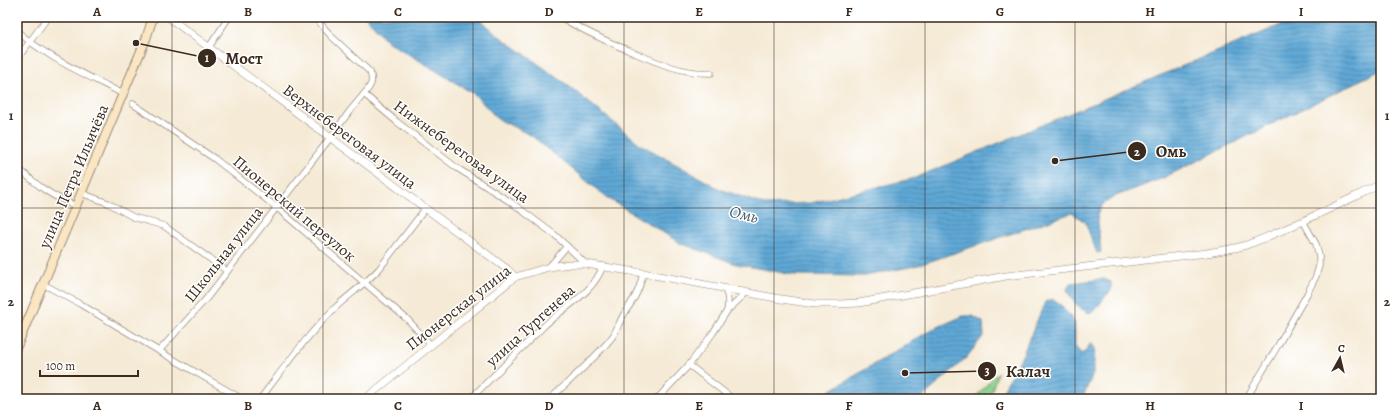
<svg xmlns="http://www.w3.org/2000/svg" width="1398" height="416" viewBox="0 0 1398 416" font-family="Alegreya,serif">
<defs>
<pattern id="wetland-marsh" width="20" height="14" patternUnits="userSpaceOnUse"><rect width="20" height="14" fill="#87cf8b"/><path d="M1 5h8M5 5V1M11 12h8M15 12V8" fill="none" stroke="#70a871"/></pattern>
<pattern id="water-rules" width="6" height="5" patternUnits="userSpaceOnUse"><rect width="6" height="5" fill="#5fa8d6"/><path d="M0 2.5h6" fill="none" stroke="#5089ad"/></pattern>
</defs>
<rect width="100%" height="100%" fill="#fff"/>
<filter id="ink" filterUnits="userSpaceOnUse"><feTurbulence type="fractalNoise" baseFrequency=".025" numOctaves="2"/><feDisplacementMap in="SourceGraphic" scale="8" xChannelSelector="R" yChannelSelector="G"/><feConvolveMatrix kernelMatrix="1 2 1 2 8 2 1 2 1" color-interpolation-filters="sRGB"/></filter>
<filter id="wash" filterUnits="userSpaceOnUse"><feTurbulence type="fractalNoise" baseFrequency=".012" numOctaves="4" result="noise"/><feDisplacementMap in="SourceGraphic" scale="16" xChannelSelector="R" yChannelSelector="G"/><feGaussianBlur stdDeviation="0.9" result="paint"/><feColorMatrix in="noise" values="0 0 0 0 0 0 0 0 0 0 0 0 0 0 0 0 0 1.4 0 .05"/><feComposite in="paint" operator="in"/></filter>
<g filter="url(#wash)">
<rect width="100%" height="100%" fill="#f5ead5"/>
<polygon fill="url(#wetland-marsh)" stroke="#617c54" points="998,372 989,399 974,399"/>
<g fill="url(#water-rules)" stroke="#4d697a">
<polygon points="366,17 478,17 499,36 565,83 640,144 720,189 764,205 811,203 915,178 1300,17 1381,17 1381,70 1163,178 1116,196 1103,204 1097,214 1101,252 1097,253 1085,222 1072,213 919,265 865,276 794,275 736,264 680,243 606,197 532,136 498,119 474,94 387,41"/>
<path d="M1104,279l7,3v9c-9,7 -11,17 -22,22 -11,-5 -18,-12 -22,-24l4,-6z"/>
<polygon points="1052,299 1062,306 1075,323 1075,345 1080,353 1084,353 1091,343 1095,348 1093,374 1082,399 998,399 1022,356 1045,302"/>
<polygon points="963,316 973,316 983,322 984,335 967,357 921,399 816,399 931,330"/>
</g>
</g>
<g filter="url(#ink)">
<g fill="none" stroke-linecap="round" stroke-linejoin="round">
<defs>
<g id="minor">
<path d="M315,17l16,19 39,36c4,10 0,15 -6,22l33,28 60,46 55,35 43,32 31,29"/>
<path d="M561,17c18,12 38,20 57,29 29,12 61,28 93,27"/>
<path d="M17,31c30,27 70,44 106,63"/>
<polyline points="209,47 229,17"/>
<polyline points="17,59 48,17"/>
<polyline points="133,104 215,159 276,207 408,320 431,345"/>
<path d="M17,167c21,19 32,28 59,39"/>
<polyline points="81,193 108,203 133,217 164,226 227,271"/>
<polyline points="549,267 567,246"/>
<polyline points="43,284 80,304 159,351 242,399"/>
<path d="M725,289c3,8 4,13 2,22"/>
<polyline points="159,351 206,299 330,138 349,112 364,94"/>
<polyline points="689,365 733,399"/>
<path d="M260,399c24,-31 47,-64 76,-92 14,-13 30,-24 43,-38l46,-60"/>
<path d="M470,399l74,-73c21,-20 48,-31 59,-60"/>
<path d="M550,399c21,-20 45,-40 63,-63 4,-7 7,-15 11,-22 10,-15 15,-22 19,-41"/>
<polyline points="657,399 689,365 713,333 727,311 746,293"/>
<polyline points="1246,399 1277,347 1307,294 1316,276 1319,266 1319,256 1316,244 1303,221"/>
</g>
<g id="tertiary">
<polyline points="168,17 507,269 515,277"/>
<path d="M365,399l150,-122 34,-10 21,-3h16l57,9 138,26 34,5h24l20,-1 147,-27 201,-23c14,-3 29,-4 42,-9 45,-17 88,-39 132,-60"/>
</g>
<polyline id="secondary" points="17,346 146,39 153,17"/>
</defs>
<use href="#minor" stroke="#988a7a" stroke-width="7"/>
<use href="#tertiary" stroke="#988a7a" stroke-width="8"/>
<use href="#secondary" stroke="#988a7a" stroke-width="10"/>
<use href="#minor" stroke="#fff" stroke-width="5.5"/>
<use href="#tertiary" stroke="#fff" stroke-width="7"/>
<use href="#secondary" stroke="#fbe6c4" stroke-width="8"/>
</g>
</g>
<path fill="none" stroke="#3b2a1e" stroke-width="1" stroke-opacity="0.55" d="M172,17v382M323,17v382M473,17v382M624,17v382M774,17v382M925,17v382M1075,17v382M1226,17v382M17,208h1364"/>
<g text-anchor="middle" stroke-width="3" stroke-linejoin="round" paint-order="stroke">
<g font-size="16" fill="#3b2a1e" stroke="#fff">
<text transform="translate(350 136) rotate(37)" y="6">Верхнебереговая улица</text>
<text transform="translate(462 151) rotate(36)" y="6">Нижнебереговая улица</text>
<text transform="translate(73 176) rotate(-67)" y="6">улица Петра Ильичёва</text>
<text transform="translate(295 208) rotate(40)" y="6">Пионерский переулок</text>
<text transform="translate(223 254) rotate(-52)" y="6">Школьная улица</text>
<text transform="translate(458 307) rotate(-38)" y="6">Пионерская улица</text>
<text transform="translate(530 325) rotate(-42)" y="6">улица Тургенева</text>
</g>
<g font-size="17" font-style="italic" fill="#495c68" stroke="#fff">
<text transform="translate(744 214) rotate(13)" y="6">Омь</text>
</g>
</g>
<path fill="none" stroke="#3b2a1e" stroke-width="1.5" d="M136 43L207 58M1055 161L1137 151M905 373L987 371"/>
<g fill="#3b2a1e" stroke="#fff" stroke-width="1.5">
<circle cx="136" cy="43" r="4"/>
<circle cx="1055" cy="161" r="4"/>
<circle cx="905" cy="373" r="4"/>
<circle cx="207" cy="58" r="10"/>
<circle cx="1137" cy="151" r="10"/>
<circle cx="987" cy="371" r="10"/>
</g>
<g font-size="12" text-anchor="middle" font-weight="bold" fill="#fff">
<text x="207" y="62">1</text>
<text x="1137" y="156">2</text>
<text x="987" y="375">3</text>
</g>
<g font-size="17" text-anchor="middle" font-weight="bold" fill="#3b2a1e" stroke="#fff" stroke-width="3" stroke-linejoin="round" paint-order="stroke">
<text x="244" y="64">Мост</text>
<text x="1171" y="157">Омь</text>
<text x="1028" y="377">Калач</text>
</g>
<rect width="1398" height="416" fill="none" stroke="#fff" stroke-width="44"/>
<g transform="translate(1340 358) rotate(8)" stroke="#ffffff" stroke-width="3" paint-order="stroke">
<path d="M0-3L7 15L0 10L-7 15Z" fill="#3b2a1e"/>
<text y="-6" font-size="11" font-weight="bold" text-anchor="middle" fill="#3b2a1e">С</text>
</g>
<path d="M40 370v6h98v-6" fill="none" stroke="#3b2a1e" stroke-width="2"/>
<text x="46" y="370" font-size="12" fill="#3b2a1e" stroke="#ffffff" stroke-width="3" paint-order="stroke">100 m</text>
<rect x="22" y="22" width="1354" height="372" fill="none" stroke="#3b2a1e" stroke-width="1.5"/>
<g font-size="13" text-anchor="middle" font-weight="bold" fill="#3b2a1e">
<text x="97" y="16">A</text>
<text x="248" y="16">B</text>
<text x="398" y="16">C</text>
<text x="549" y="16">D</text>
<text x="699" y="16">E</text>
<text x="849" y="16">F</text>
<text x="1000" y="16">G</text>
<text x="1150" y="16">H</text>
<text x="1301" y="16">I</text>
<text x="11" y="120">1</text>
<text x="1387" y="120">1</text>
<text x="11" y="306">2</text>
<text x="1387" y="306">2</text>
<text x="97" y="410">A</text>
<text x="248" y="410">B</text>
<text x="398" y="410">C</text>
<text x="549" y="410">D</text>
<text x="699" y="410">E</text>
<text x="849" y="410">F</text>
<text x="1000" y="410">G</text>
<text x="1150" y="410">H</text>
<text x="1301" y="410">I</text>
</g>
</svg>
